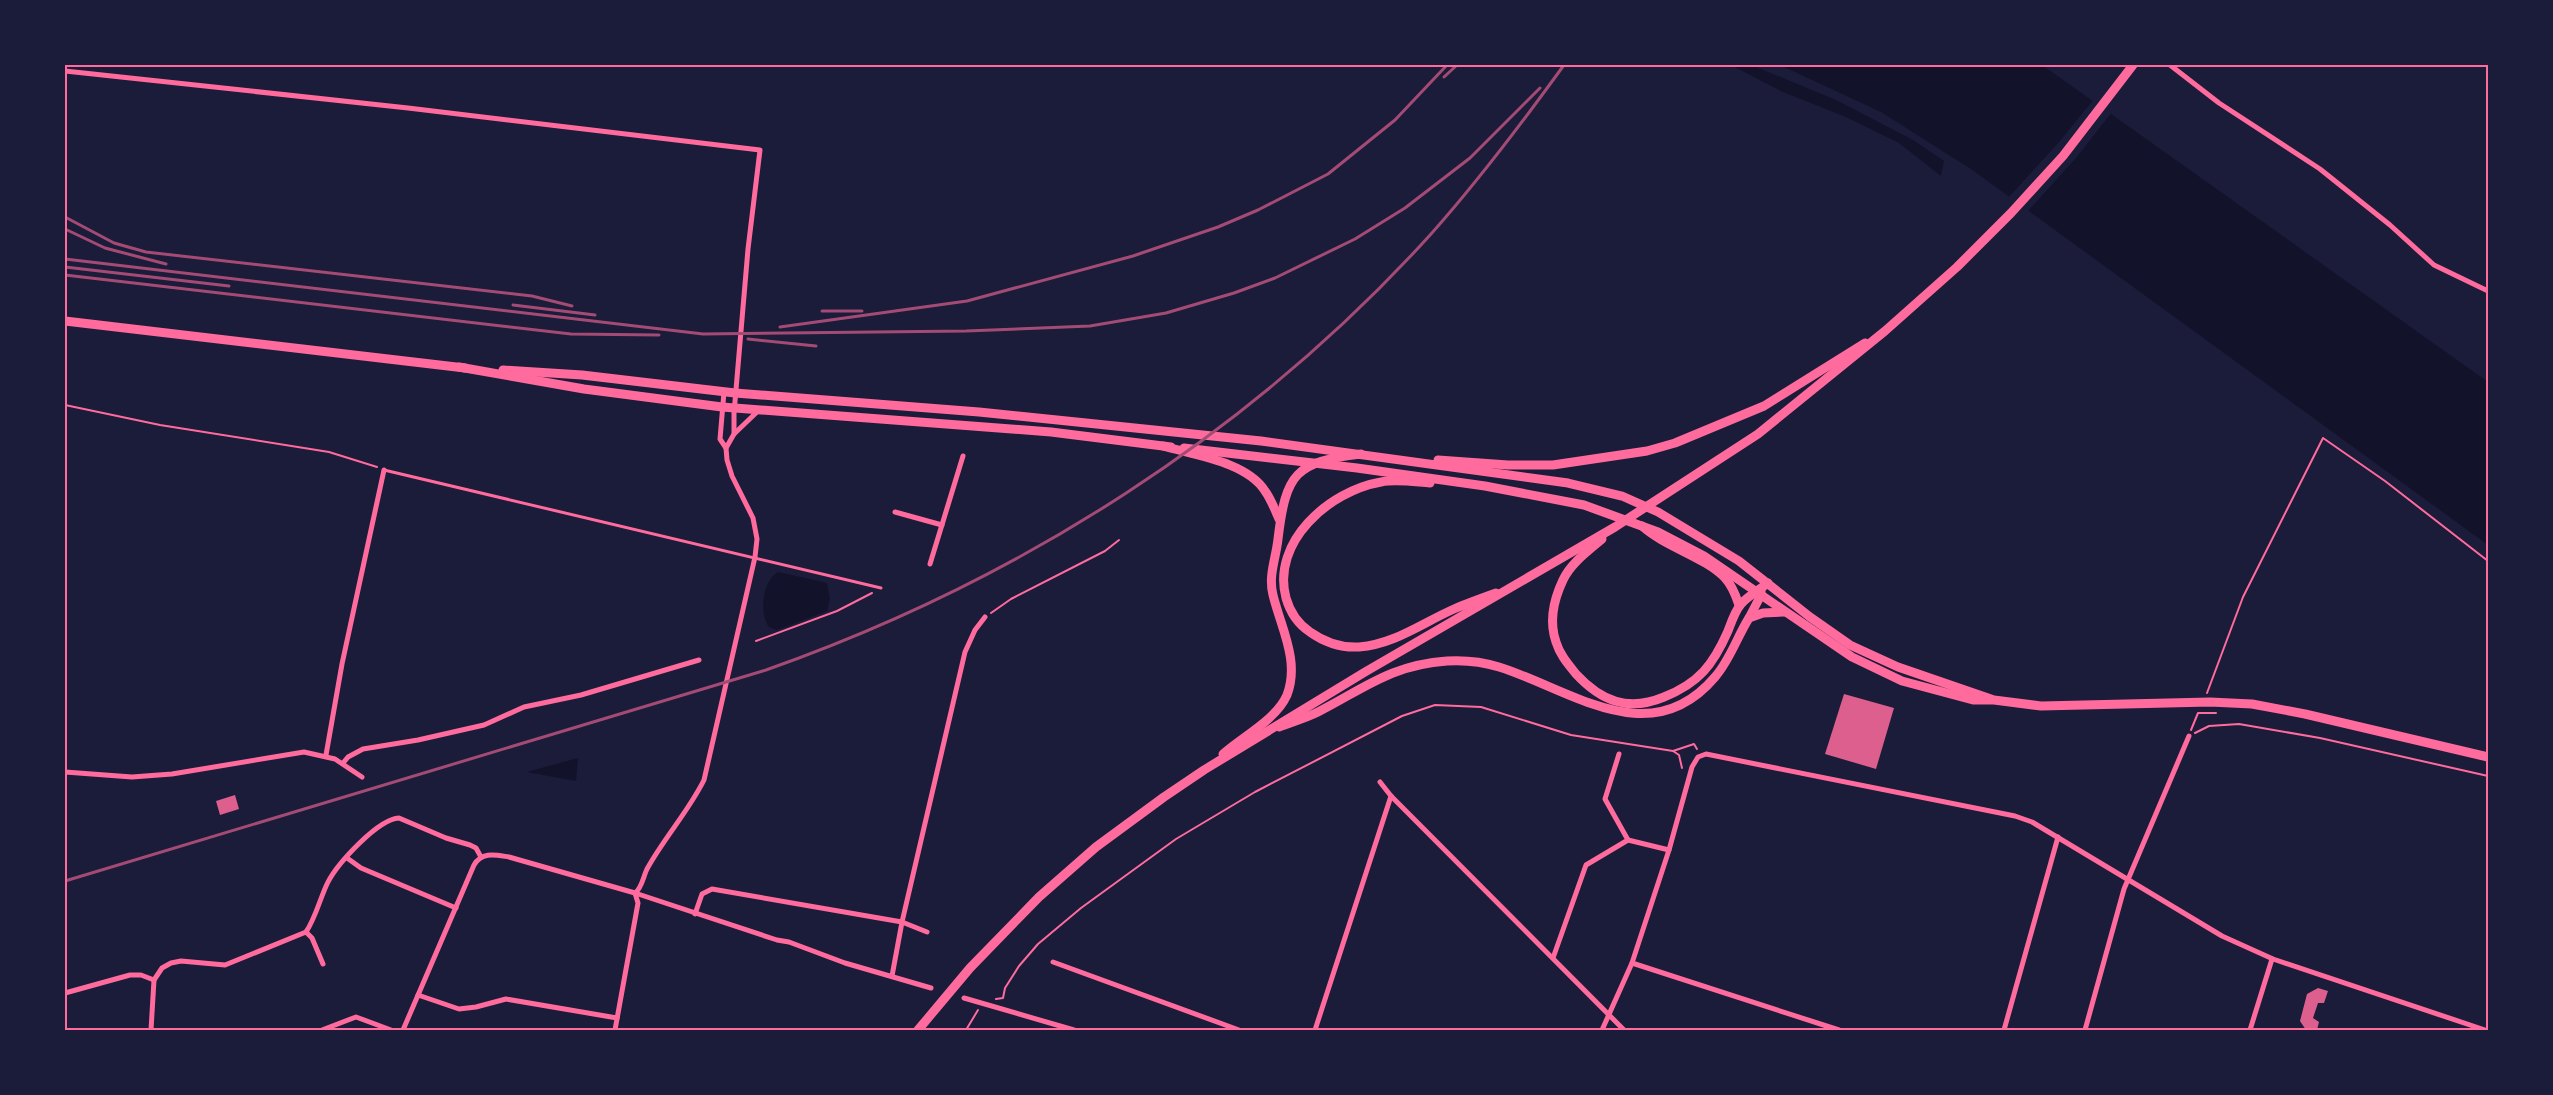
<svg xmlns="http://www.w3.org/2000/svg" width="2553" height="1095" viewBox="0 0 2553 1095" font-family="'IBM Plex Serif',serif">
<rect width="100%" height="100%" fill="#1b1b3a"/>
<g fill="#12122b">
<polygon points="1731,65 1751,65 1836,100 1913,140 1944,161 1941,176 1899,143 1846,117 1783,92"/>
<polygon points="1780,65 2042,65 2488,382 2488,545 1971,169 1881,112"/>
<path d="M778,572l49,11 3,16 -3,12 -50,19 -8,-3c-10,-14 -7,-46 9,-55z"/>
<polygon points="578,758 576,781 527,772"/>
</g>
<polygon fill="#1b1b3a" points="2094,99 2112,112 2077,157 2026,213 2007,199 2059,142"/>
<g fill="#dd5f8e">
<polygon points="1844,694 1894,708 1876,769 1825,754"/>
<polygon points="235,795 239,809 220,815 216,801"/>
<polygon points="2318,988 2328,991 2324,1003 2318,1003 2313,1018 2319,1022 2317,1030 2306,1030 2300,1021 2307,994"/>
</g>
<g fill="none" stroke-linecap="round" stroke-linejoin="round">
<g stroke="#ff6b9d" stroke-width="2">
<polyline points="65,405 160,425 329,452 377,467"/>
<polyline points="991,613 1011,599 1105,551 1119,540"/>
<polyline points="756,641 837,611 872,593"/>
<polyline points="2207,693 2243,597 2323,438 2385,481 2488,561"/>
<polyline points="2191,730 2198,713 2216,713"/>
<polyline points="2195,733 2209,726 2239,724 2320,738 2488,776"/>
<polyline points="1673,751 1694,744 1697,749"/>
<polyline points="996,999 1003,998 1005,988 1019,966 1038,944 1081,908 1176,839 1255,792 1402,716 1435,705 1481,707 1571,735 1673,751 1679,755 1682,768"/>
<polyline points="966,1030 978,1010"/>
</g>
<polyline stroke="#ff6b9d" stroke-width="3" points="384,470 881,588"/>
<g stroke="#ff6b9d" stroke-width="5">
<polyline points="2170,65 2219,103 2320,169 2390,225 2434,265 2488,291"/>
<polyline points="65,71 408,108 760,150 748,249 734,413 734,434 726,448"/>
<polyline points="734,434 759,410"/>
<polyline points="895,512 942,525"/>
<polyline points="930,564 963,456"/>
<polyline points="326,755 342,664 384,470"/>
<polyline points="343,763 348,757 363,749 418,740 484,725 524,707 581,695 699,660"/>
<polyline points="65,772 132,777 172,774 304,752 335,759 362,777"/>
<polyline points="1380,782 1391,796 1624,1030"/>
<polyline points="1628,840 1669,850"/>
<polyline points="347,858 361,868 456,908"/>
<path d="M635,893c7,-5 8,-16 12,-24 17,-31 41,-57 57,-89l51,-223 2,-18 -4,-21 -21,-42 -5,-16 -1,-12 -6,-9 4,-47"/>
<polyline points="695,914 702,894 712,889 902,922 927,932"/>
<polyline points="306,932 312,938 323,964"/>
<polyline points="1553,958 1586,865 1628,840 1605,799 1619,754"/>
<polyline points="1053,962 1239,1030"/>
<polyline points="1632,963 1839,1030"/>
<polyline points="892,976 902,922 965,652 975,630 985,617"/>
<path d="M65,993l65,-18h11l13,5 8,-12 9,-5 10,-2 44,4 81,-33c10,-15 14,-34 22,-50 10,-19 50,-63 71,-64l47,20 24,7 6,3 5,9"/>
<polyline points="418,995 459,1009 476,1007 506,999 617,1018"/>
<polyline points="964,998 1074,1030"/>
<polyline points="151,1030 154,980"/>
<polyline points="322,1030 356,1017 391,1030"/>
<path d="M403,1030l71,-165c8,-14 22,-10 35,-8l126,36 142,47 12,2 56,21 86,25"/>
<polyline points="615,1030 638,903 635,893"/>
<polyline points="1315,1030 1391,796"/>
<polyline points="1602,1030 1632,963 1669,850 1692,767 1698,757 1706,754 2015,816 2032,822 2222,936 2273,959 2485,1030"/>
<polyline points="2004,1030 2058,837"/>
<polyline points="2085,1030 2124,889 2189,736"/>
<polyline points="2250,1030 2272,959"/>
</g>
<g stroke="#ff6b9d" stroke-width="9">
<polyline points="65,321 465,368"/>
<polyline points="459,367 584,389 722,407 1051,432 1171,447"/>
<polyline points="503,370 582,375 735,393 979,412 1261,441 1568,483 1622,496 1658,512 1739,561 1810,617 1850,645 1898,667 1991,699"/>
<polyline points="1184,448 1357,468 1485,486 1584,505 1658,532 1704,556 1852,657 1902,681 1973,700 1994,700 2041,706 2210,702 2252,704 2305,714 2488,757"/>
<polyline points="1438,460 1508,465 1553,465 1647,451 1675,443 1764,406 1865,343"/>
<path d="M1430,483c-15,-1 -34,-4 -49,-1 -52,9 -110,60 -95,116 4,14 12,26 24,34 14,10 31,16 49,15 36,-3 63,-24 95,-38 14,-6 28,-11 42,-16"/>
<polyline points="1749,618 1761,595 1761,589"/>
<path d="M1279,727c13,-5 27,-9 39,-15 47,-24 73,-47 129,-51 17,-1 36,1 52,6 71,22 151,87 216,10 15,-17 22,-40 34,-59l14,-5 21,-1"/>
</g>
<g stroke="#ff6b9d" stroke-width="9">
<path d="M1163,446c31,9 84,16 102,45 6,8 10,19 14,28"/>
<path d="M1642,526c23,21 63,31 83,52 7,7 11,18 14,27"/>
<path d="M1602,539c-14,12 -31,24 -39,41 -9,19 -14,42 -7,62 4,13 12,22 20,32 25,27 52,38 88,23 35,-14 49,-32 64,-66 3,-8 7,-20 13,-27 7,-8 18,-14 27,-21"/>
<path d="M1223,754c20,-18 53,-34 64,-59 13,-34 -6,-67 -14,-100 -5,-19 3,-37 5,-56 8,-66 17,-77 83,-85"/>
<polyline points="918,1030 970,968 1039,897 1096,847 1164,797 1204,770 1365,672 1615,527 1758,434 1885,331 1957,267 2011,213 2063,156 2133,65"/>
</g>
<g stroke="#a44b75" stroke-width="3">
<polyline points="1444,77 1457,65"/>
<polyline points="65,217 114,243 146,252 532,296 572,306"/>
<polyline points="65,229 105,248 166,264"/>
<polyline points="65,259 703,334 966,331 1090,326 1166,313 1234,293 1275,278 1355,239 1405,208 1470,158 1540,88"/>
<polyline points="65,267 229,286"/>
<polyline points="65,275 571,334 659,335"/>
<polyline points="513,305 595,315"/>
<polyline points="822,311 862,311"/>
<polyline points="780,327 967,301 1133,256 1218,227 1258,210 1328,174 1395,120 1447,65"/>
<polyline points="748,339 816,346"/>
<path d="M65,881l701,-211c253,-89 485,-237 665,-436 48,-54 91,-111 133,-169"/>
</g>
</g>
<rect width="2553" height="1095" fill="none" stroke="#1b1b3a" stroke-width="132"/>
<rect x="66" y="66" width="2421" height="963" fill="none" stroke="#ff6b9d" stroke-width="2"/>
</svg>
